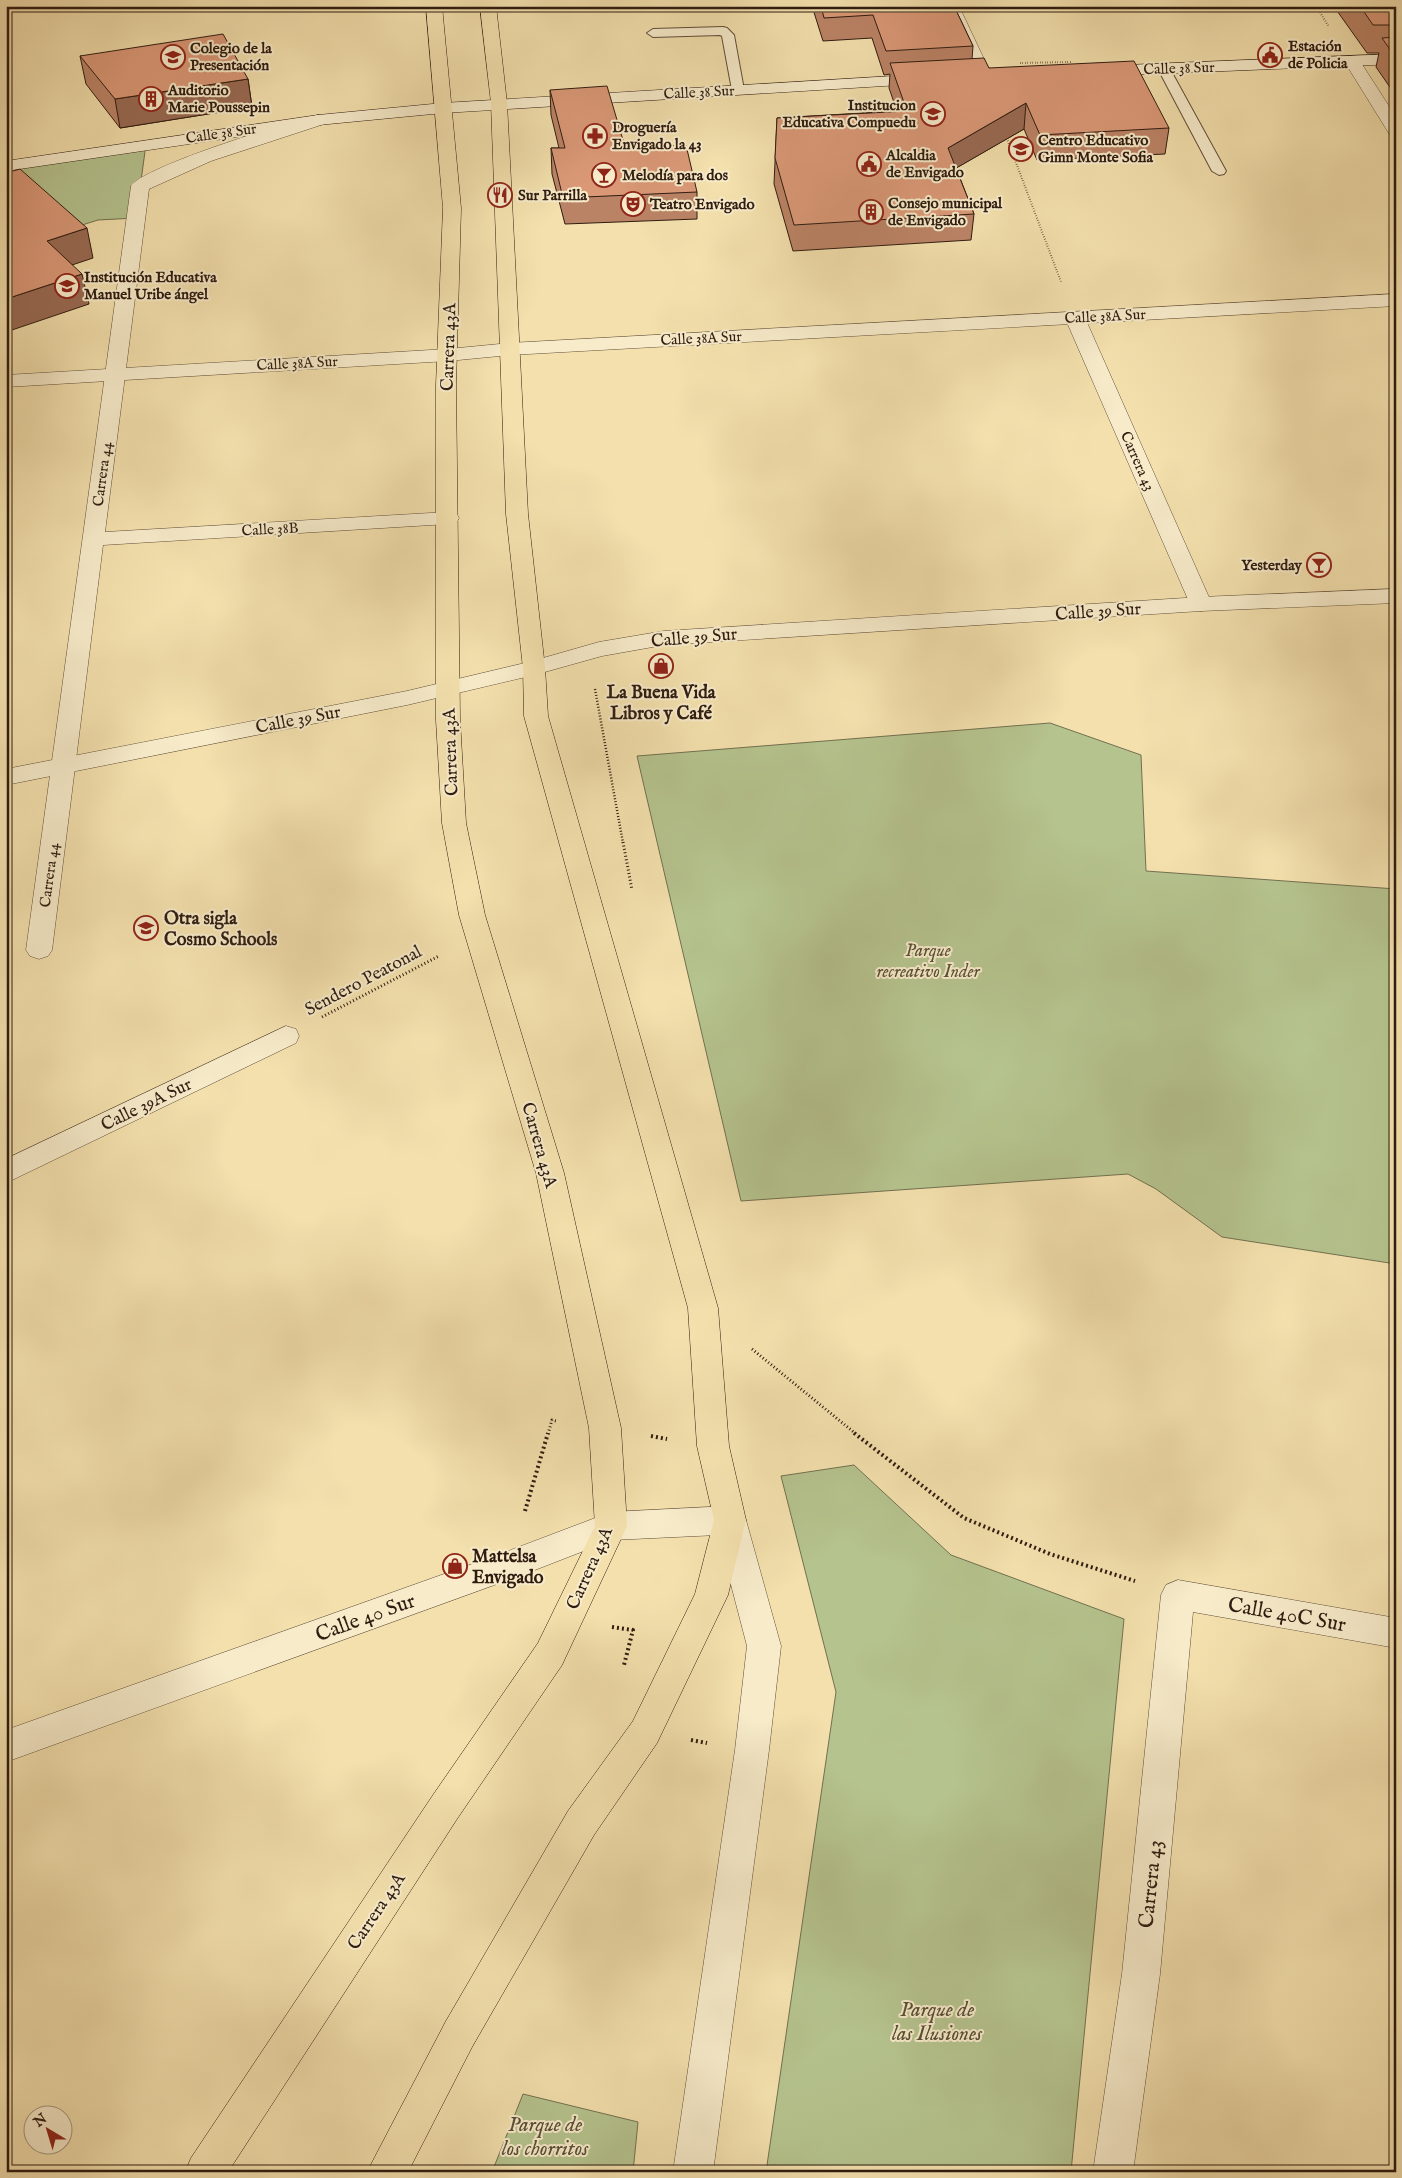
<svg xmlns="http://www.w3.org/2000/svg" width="1402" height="2178" viewBox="0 0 1402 2178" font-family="'IM FELL English',serif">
<rect width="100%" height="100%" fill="#f3e0ad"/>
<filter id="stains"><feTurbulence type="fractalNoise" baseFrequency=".004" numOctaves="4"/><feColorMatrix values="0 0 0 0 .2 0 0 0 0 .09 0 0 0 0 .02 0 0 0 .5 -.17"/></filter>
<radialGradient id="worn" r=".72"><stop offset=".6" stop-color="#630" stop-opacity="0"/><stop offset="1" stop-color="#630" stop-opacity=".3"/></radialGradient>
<g fill="#b5c38e" stroke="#727050">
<polygon points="146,144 136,218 98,220 41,238 6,205 6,166"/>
<polygon points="1050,723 1141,755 1146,871 1396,889 1396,1264 1222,1237 1156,1189 1128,1174 741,1201 637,756"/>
<polygon points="854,1465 951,1555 1124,1619 1071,2172 766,2172 836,1692 781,1476"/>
<polygon points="523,2094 638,2122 633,2172 492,2172"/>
</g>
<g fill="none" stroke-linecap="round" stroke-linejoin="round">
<defs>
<g id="service">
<polygon points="723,27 727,28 734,35 744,90 743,93 738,94 732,90 722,36 720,35 653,37 647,33 653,29"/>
<polygon points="1164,65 1170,69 1226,171 1224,174 1219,175 1212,171 1158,69"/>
</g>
<polygon id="pedestrian" points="943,6 959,6 992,76 990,79 978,79 976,76"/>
<g id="minor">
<polygon points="1352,56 1358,58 1396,117 1396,136 1390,135 1344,61 1346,58"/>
<path d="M318,115l6,1 2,4 -2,4 -113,37 -62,28 -44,343 343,-20 8,1 3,5 -3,5 -8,1 -345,21 -51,405 -4,6 -9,3 -9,-3 -4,-6 105,-764c14,-20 157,-64 187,-71z"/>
<polygon points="1075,312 1082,314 1085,318 1212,604 1209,609 1201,611 1193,609 1190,604 1065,318 1068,314"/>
<polygon points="286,1026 296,1029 299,1036 296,1043 6,1183 6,1159"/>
<polygon points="730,1506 741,1510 746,1520 781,1646 769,1750 713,2172 673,2172 735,1750 747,1646 718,1535 612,1540 522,1575 6,1762 6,1730 503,1553 611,1512"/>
<polygon points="1178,1580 1396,1618 1396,1648 1193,1612 1160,1974 1133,2172 1093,2172 1122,1974 1161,1595 1166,1585"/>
</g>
<g id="tertiary">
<polygon points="1396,294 1396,306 510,355 448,361 6,387 6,375 448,349 510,343"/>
<polygon points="1396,589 1396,603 1201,611 664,645 602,656 534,675 407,705 6,785 6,769 407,691 529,662 599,642 664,631 1201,597"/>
</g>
<g id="secondary">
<polygon points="1396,54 1396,64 1103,76 1097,74 1095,71 1097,68 1103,66"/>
<polygon points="927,74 933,75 935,79 933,83 443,113 318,125 6,171 6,161 318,115 443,103"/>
</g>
<g id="primary">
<polygon points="426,6 442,6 461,208 456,385 460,720 466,823 485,915 564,1173 621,1428 627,1526 562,1665 457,1819 228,2172 185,2172 191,2158 433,1795 538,1643 595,1526 589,1428 536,1173 459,915 442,823 436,720 436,385 443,208"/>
<polygon points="480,6 496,6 507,103 528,514 545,668 548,716 718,1308 729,1446 746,1520 728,1595 657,1743 594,1835 472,2047 408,2172 367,2172 446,2021 568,1811 633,1721 695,1594 714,1520 697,1446 688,1308 524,716 523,668 506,514 491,103"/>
</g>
</defs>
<use href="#service" stroke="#604d38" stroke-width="2"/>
<use href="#pedestrian" stroke="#604d38" stroke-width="1"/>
<use href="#minor" stroke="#604d38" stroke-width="1"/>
<use href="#tertiary" stroke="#604d38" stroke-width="1"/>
<use href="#secondary" stroke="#2f1c11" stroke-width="1"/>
<use href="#primary" stroke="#2f1c11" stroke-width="1"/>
<g stroke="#2f1c11" stroke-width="2" stroke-dasharray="0.5 2" stroke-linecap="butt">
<polyline points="1316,6 1329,27"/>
<polyline points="1020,63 1071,62"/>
<polyline points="1006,136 1061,282"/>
</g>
<polyline stroke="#2f1c11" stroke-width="2.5" stroke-dasharray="1 2" stroke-linecap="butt" points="595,689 623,843"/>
<g stroke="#2f1c11" stroke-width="3" stroke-dasharray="1 2.5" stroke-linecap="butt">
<polyline points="623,842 632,890"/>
<polyline points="322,1017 439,956"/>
<polyline points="752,1349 856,1434"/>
<polyline points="548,1434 552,1420 556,1421"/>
</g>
<g stroke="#2f1c11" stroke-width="4" stroke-dasharray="2 3" stroke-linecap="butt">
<polyline points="854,1433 964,1518 1050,1554 1135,1581"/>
<polyline points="651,1436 667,1439"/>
<polyline points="525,1511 548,1433"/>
<polyline points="612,1627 633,1630 624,1665"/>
<polyline points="691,1740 707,1743"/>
</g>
<use href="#service" fill="#f7ebca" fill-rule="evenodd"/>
<use href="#pedestrian" fill="#f7ebca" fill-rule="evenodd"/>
<use href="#minor" fill="#f7ebca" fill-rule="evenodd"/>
<use href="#tertiary" fill="#f7ebca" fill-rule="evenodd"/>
<use href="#secondary" fill="#f7ebca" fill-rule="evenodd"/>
<use href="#primary" fill="#f3e0ad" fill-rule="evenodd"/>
</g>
<g fill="#bb8366" stroke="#2f1c11">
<polygon points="812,6 954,6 973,46 972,59 989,68 1169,128 1165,154 1037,160 1024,129 956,168 974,214 971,240 793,251 774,184 777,118 897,111 889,88 890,74 884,75 872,38 823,41"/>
<polygon points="1336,6 1396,6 1396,96 1376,67 1379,53 1367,53 1335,8"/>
<polygon points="80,56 248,79 252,107 120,128 86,84"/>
<polygon points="550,90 625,147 697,192 697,219 565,224 552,174 551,148 559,148 551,115"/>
</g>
<g fill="#996a53" stroke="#2f1c11">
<polygon points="248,79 252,107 120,128 115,99"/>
<polygon points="1026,103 1024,129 946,174 948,148"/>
<polygon points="87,228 93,258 54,271 47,241"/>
<polygon points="82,274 89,304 6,332 6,299"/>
</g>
<g fill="#da9877" stroke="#2f1c11">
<polygon points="821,6 954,6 973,46 886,51 873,15 824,18"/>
<polygon points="1360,6 1396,6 1396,25 1373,25"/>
<polygon points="223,34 248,79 115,99 80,56"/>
<polygon points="1396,37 1396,58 1382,38"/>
<polygon points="984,58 989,68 1134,61 1169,128 1040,135 1026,103 948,148 974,214 794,225 775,158 777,118 907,111 890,63"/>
<polygon points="607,86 625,147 686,145 697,192 563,198 551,148 565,148 550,90"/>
<polygon points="20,169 87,228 47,241 82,274 6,299 6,173"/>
</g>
<defs>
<symbol id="civic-ring" viewBox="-11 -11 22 22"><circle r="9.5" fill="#f7ebca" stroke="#8f2418" stroke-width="1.5"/><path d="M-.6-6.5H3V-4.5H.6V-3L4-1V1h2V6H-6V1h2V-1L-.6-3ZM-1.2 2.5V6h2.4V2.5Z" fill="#8f2418"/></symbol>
<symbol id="school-ring" viewBox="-11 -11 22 22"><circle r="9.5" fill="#f7ebca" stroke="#8f2418" stroke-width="1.5"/><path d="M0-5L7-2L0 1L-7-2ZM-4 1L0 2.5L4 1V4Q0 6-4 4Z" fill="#8f2418"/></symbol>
<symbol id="building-ring" viewBox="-11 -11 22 22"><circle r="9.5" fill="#f7ebca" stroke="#8f2418" stroke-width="1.5"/><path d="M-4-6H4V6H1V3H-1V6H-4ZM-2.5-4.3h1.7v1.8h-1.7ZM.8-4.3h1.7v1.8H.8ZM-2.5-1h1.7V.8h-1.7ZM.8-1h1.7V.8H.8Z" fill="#8f2418"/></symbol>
<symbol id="pharmacy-ring" viewBox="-11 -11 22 22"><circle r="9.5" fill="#f7ebca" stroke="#8f2418" stroke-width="1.5"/><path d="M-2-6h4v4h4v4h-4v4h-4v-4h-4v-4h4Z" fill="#8f2418"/></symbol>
<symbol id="bar-ring" viewBox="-11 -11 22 22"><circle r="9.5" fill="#f7ebca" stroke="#8f2418" stroke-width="1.5"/><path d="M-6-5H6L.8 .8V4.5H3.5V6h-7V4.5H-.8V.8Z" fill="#8f2418"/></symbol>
<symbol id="restaurant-ring" viewBox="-11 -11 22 22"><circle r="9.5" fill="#f7ebca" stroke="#8f2418" stroke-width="1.5"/><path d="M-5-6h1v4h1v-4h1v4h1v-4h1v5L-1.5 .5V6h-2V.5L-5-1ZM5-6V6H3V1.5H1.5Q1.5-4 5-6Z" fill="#8f2418"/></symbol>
<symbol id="theatre-ring" viewBox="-11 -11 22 22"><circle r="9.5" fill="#f7ebca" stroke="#8f2418" stroke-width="1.5"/><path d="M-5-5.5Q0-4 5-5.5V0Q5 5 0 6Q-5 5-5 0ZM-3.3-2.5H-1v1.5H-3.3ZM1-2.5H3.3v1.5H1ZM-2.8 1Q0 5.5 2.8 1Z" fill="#8f2418"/></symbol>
<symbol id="shop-ring" viewBox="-11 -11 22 22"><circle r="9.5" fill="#f7ebca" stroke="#8f2418" stroke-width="1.5"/><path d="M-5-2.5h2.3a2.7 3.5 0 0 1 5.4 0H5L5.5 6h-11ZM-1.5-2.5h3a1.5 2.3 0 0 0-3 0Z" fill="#8f2418"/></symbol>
</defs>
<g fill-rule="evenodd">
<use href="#civic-ring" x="1256" y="41" width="28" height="28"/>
<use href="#school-ring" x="159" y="43" width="28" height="28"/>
<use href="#building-ring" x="137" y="85" width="28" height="28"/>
<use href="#school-ring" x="919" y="100" width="28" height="28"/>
<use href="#pharmacy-ring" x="581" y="122" width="28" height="28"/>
<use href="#school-ring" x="1007" y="135" width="28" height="28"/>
<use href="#civic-ring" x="855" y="150" width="28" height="28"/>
<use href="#bar-ring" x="590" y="161" width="28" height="28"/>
<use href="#restaurant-ring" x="486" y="181" width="28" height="28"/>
<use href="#theatre-ring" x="619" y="190" width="28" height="28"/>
<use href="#building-ring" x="857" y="198" width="28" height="28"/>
<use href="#school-ring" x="53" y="272" width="28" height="28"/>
<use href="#bar-ring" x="1305" y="551" width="28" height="28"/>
<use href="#shop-ring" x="647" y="652" width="28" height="28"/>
<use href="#school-ring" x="132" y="914" width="28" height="28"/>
<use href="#shop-ring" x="441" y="1552" width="28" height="28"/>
</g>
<g text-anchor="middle" stroke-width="4" stroke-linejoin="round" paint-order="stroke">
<g font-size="15" font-weight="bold" fill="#2f1c11" stroke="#f7ebca" text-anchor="start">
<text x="1288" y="51">Estación<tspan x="1288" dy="17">de Policia</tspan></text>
<text x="190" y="53">Colegio de la<tspan x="190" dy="17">Presentación</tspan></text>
<text x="168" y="95">Auditorio<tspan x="168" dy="17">Marie Poussepin</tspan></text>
<text x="916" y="110" text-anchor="end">Institucion<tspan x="916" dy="17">Educativa Compuedu</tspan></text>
<text x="612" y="132">Droguería<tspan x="612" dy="17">Envigado la 43</tspan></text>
<text x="1038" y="145">Centro Educativo<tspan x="1038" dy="17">Gimn Monte Sofia</tspan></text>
<text x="886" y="160">Alcaldia<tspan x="886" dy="17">de Envigado</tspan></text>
<text x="622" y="180">Melodía para dos</text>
<text x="518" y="200">Sur Parrilla</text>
<text x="888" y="208">Consejo municipal<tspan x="888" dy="17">de Envigado</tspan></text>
<text x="650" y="209">Teatro Envigado</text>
<text x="84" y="282">Institución Educativa<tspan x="84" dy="17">Manuel Uribe ángel</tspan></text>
<text x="1302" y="570" text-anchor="end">Yesterday</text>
</g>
<g font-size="15" fill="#2f1c11" stroke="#f7ebca">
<text transform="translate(1179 68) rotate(-2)" y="5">Calle 38 Sur</text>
<text transform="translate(699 92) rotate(-3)" y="5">Calle 38 Sur</text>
<text transform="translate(221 133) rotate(-8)" y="5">Calle 38 Sur</text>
<text transform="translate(1105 316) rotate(-3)" y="5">Calle 38A Sur</text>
<text transform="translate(701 338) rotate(-3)" y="5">Calle 38A Sur</text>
<text transform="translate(297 363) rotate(-3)" y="5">Calle 38A Sur</text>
<text transform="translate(1138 461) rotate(66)" y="5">Carrera 43</text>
<text transform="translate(102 474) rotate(-82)" y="5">Carrera 44</text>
<text transform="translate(270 529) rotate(-3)" y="5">Calle 38B</text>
<text transform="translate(49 875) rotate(-82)" y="5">Carrera 44</text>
</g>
<g font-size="18" fill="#2f1c11" stroke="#f7ebca">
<text transform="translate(448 347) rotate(-88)" y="6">Carrera 43A</text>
<text transform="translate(1098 611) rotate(-4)" y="6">Calle 39 Sur</text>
<text transform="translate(694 637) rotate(-5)" y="6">Calle 39 Sur</text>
<text transform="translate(298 719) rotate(-11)" y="6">Calle 39 Sur</text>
<text transform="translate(450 752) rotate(-92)" y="6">Carrera 43A</text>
<text transform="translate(363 980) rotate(-28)" y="6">Sendero Peatonal</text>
<text transform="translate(146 1104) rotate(-26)" y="6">Calle 39A Sur</text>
<text transform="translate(540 1145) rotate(74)" y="6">Carrera 43A</text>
<text transform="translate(589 1568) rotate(-66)" y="6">Carrera 43A</text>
<text transform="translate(376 1911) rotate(-56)" y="6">Carrera 43A</text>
</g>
<g font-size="18" font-weight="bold" fill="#2f1c11" stroke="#f7ebca" text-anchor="start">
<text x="661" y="698" text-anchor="middle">La Buena Vida<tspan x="661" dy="21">Libros y Café</tspan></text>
<text x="164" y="924">Otra sigla<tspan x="164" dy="21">Cosmo Schools</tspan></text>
<text x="472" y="1562">Mattelsa<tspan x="472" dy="21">Envigado</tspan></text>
</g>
<g font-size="18" font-style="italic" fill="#574e36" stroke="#f7ebca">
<text x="928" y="956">Parque<tspan x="928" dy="21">recreativo Inder</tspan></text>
</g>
<g font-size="21" fill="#2f1c11" stroke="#f7ebca">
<text transform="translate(1287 1614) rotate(10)" y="7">Calle 40C Sur</text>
<text transform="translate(365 1617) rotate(-20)" y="7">Calle 40 Sur</text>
<text transform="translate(1150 1884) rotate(-84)" y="7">Carrera 43</text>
</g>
<g font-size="21" font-style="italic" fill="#574e36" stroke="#f7ebca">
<text x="937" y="2016">Parque de<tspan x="937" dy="24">las Ilusiones</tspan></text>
<text x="545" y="2131">Parque de<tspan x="545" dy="24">los chorritos</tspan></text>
</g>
</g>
<rect width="1402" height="2178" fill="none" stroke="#f3e0ad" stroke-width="25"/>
<rect x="8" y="8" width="1387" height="2163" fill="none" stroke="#2f1c11" stroke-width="2.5"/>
<rect x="12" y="12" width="1377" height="2153" fill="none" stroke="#2f1c11"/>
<g transform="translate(48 2130) rotate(322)"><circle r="24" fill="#f7ebca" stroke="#a79880"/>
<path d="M0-4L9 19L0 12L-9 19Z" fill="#8f2418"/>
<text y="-8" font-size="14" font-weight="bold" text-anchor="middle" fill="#2f1c11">N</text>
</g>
<rect width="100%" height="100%" filter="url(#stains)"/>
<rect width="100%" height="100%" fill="url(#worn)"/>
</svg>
